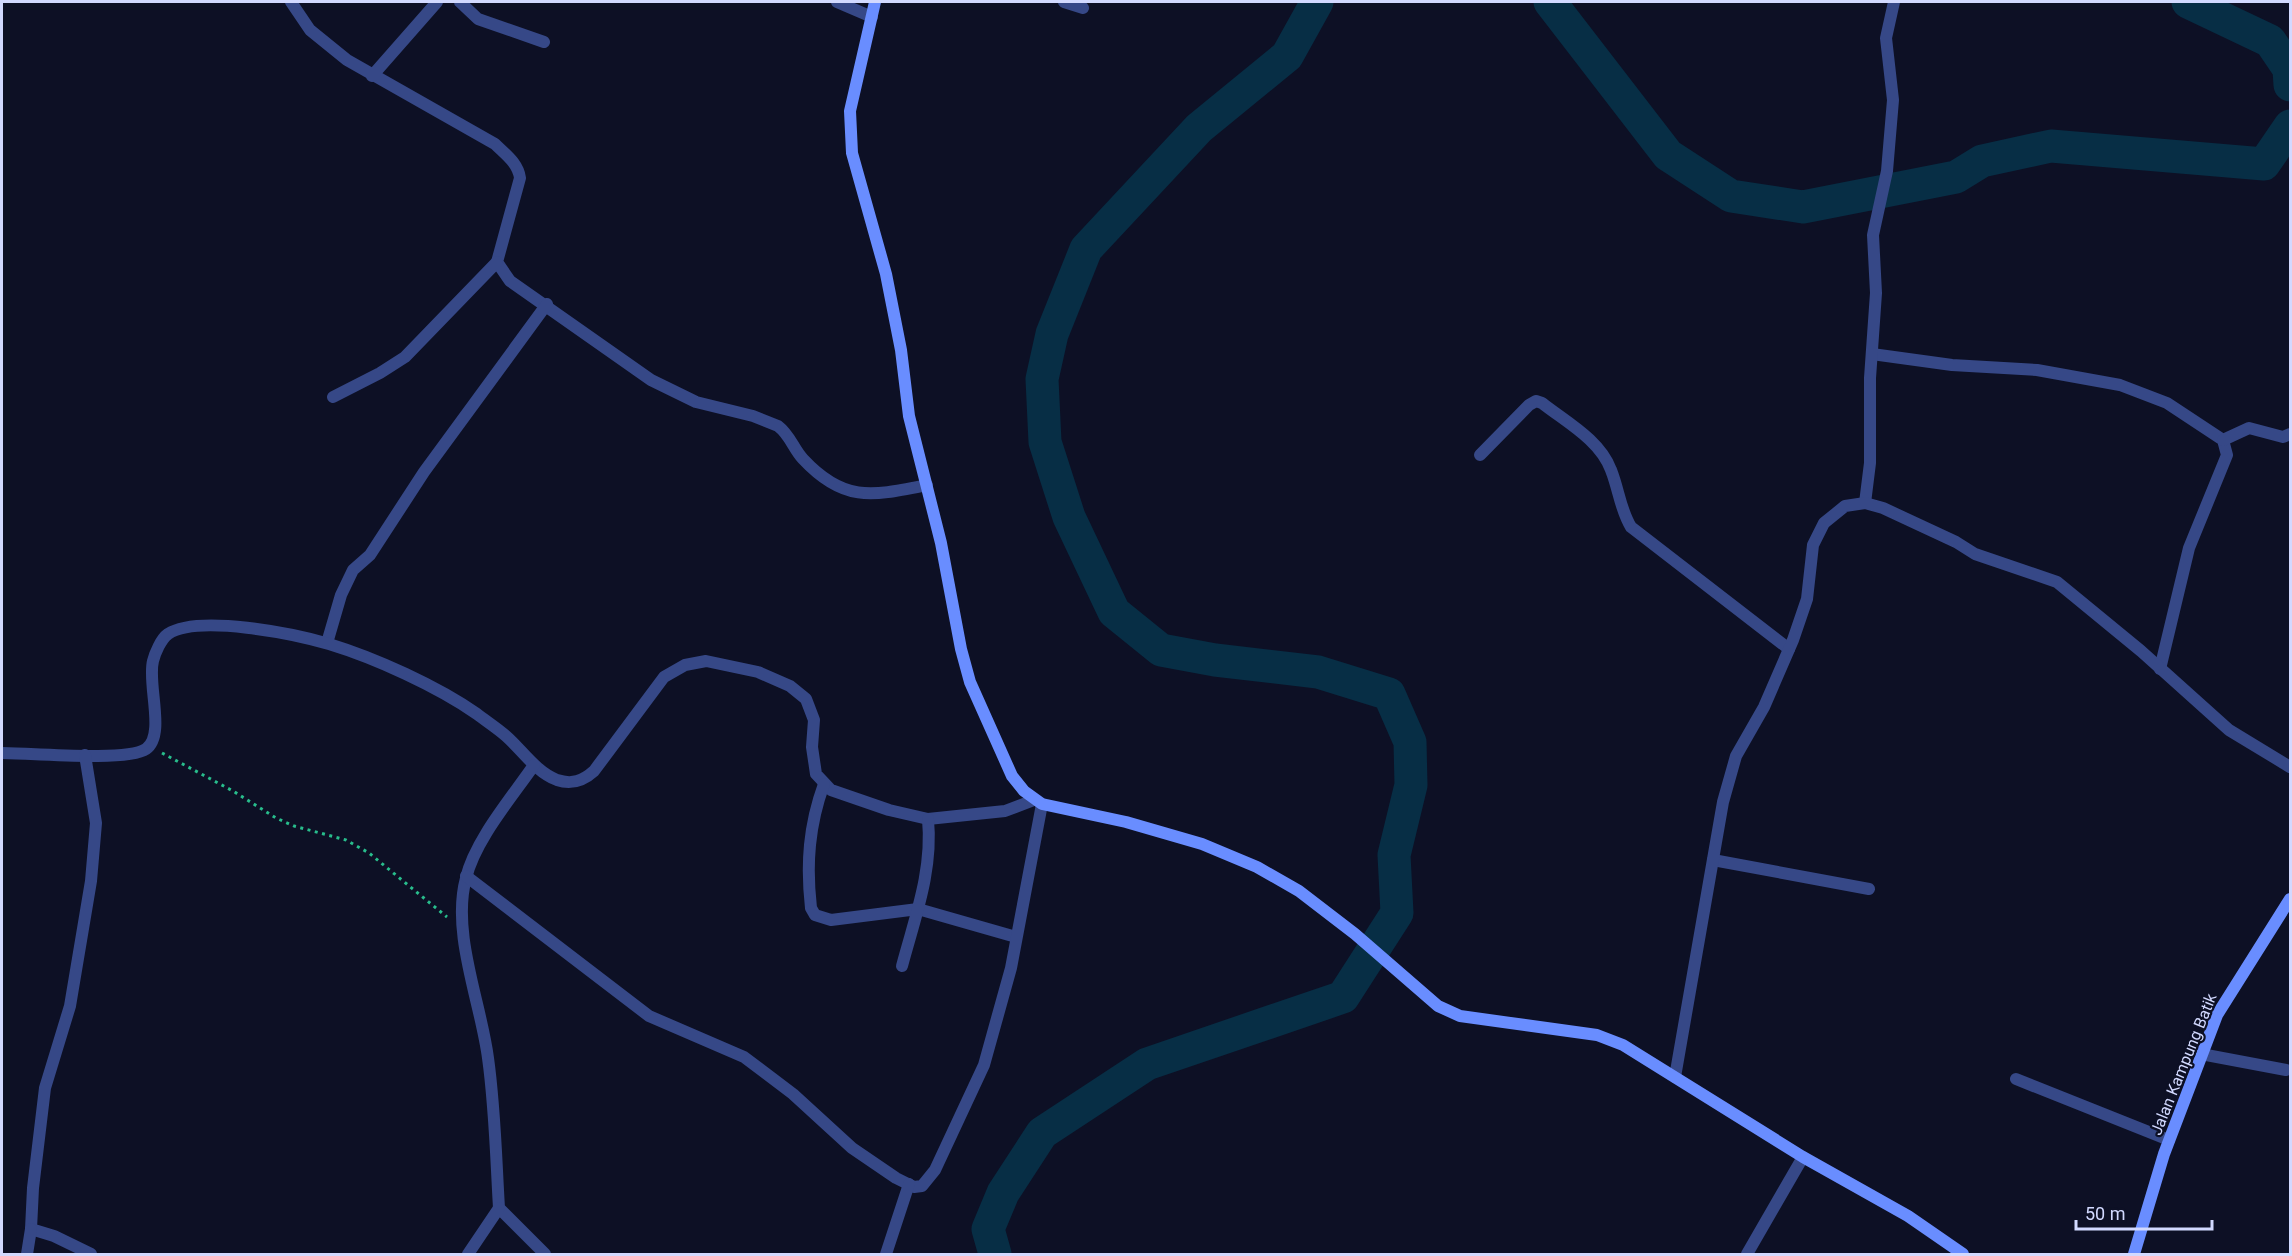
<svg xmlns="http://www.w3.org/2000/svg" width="2292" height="1256" viewBox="0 0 2292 1256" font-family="Roboto,sans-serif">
<rect width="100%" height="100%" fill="#0d1025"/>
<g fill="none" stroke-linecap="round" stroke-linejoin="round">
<g stroke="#072e45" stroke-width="33">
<polyline points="1550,2 1668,155 1731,196 1803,207 1956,177 1982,161 2051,146 2264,164 2290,126"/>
<polyline points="2188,2 2270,41 2289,69 2290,85"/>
<polyline points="995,1254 988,1229 1003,1193 1042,1133 1147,1064 1343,997 1397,913 1394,855 1411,785 1410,742 1389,694 1318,672 1215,660 1161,650 1114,612 1069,517 1045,442 1042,379 1052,334 1086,249 1199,128 1287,56 1317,2"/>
</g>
<polyline stroke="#28bd8c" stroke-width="3" stroke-dasharray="3 4.5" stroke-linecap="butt" points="162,753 233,791 276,818 294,826 346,840 369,853 447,917"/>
<g stroke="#364887" stroke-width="12">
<path d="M291,2l19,28 37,30 148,84c11,11 23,19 25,34l-23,84 13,19 141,99 45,22 57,14 25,10c12,9 15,22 25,33 41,44 69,37 124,26"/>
<polyline points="460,2 478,19 544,42"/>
<polyline points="837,2 872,17"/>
<polyline points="1064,2 1083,8"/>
<polyline points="372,76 437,2"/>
<polyline points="1872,354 1952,365 2037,370 2120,385 2167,403 2223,440 2227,455 2189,548 2160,669"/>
<polyline points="333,397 380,373 405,357 497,262"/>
<polyline points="2223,440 2249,428 2283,437 2290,434"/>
<path d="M1480,455l49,-50 7,-4 6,2c24,19 58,37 69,67 8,20 9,39 20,57l158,122"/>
<polyline points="1865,503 1870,463 1870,378 1876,293 1873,235 1887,171 1893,100 1886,38 1894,2"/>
<polyline points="327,643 341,595 353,570 370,555 424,472 547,304"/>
<path d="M2,753c27,0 125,9 144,-4 20,-14 1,-65 7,-88 2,-8 8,-22 15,-27 30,-20 127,0 161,10 46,14 108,42 148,70 9,7 20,14 29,22 16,14 30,36 51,44 15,5 26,1 37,-9l70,-94 21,-12 21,-4 52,11 32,14 16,13 8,21 -2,27 4,27 15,16 58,20 39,9 77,-8 29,-11"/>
<polyline points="85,755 96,823 91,881 70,1006 45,1088 33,1188 31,1229 54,1236 91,1254"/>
<path d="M534,765c-22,32 -59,75 -68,113 -15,55 15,125 22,180 7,50 8,100 11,150l46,46"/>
<path d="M824,784c-15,41 -18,80 -13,124l4,7 16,5 87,-11 98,28"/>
<polyline points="1713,860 1869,889"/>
<polyline points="466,876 649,1016 744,1057 793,1094 852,1148 896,1178 914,1187 922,1186 935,1170 984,1065 1011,968 1042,804"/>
<path d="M902,966c13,-49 31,-95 26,-147"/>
<polyline points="2201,1054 2286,1070"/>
<polyline points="1675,1077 1723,802 1736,756 1764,707 1793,640 1807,599 1813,545 1824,523 1845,506 1865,503 1883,508 1956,542 1975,554 2057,582 2141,651 2229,730 2290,767"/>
<polyline points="2016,1079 2169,1140"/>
<polyline points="27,1254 31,1229"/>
<polyline points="468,1254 499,1208"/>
<polyline points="886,1254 909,1184"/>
<polyline points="1747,1254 1803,1157"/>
</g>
<g stroke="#698dff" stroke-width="12">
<polyline points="875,2 850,111 852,153 886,274 901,350 909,416 941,543 961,649 970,682 1012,776 1024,791 1042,804 1126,822 1202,844 1257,867 1299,891 1355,934 1438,1006 1460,1016 1597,1035 1623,1045 1803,1157 1908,1216 1963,1254"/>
<polyline points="2134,1254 2164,1154 2217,1015 2290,899"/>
</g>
</g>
<g text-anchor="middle" stroke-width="4.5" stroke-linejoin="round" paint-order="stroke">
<g font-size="16" fill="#d2d9ff" stroke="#0d1025">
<text transform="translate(2183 1064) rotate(-68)" y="6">Jalan Kampung Batik</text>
</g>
</g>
<rect width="2292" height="1256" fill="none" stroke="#d2d9ff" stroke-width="6"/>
<path d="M2076 1220v9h136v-9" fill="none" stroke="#d2d9ff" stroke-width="3"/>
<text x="2085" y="1220" font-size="18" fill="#d2d9ff" stroke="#0d1025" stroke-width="4.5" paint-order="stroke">50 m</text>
</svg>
